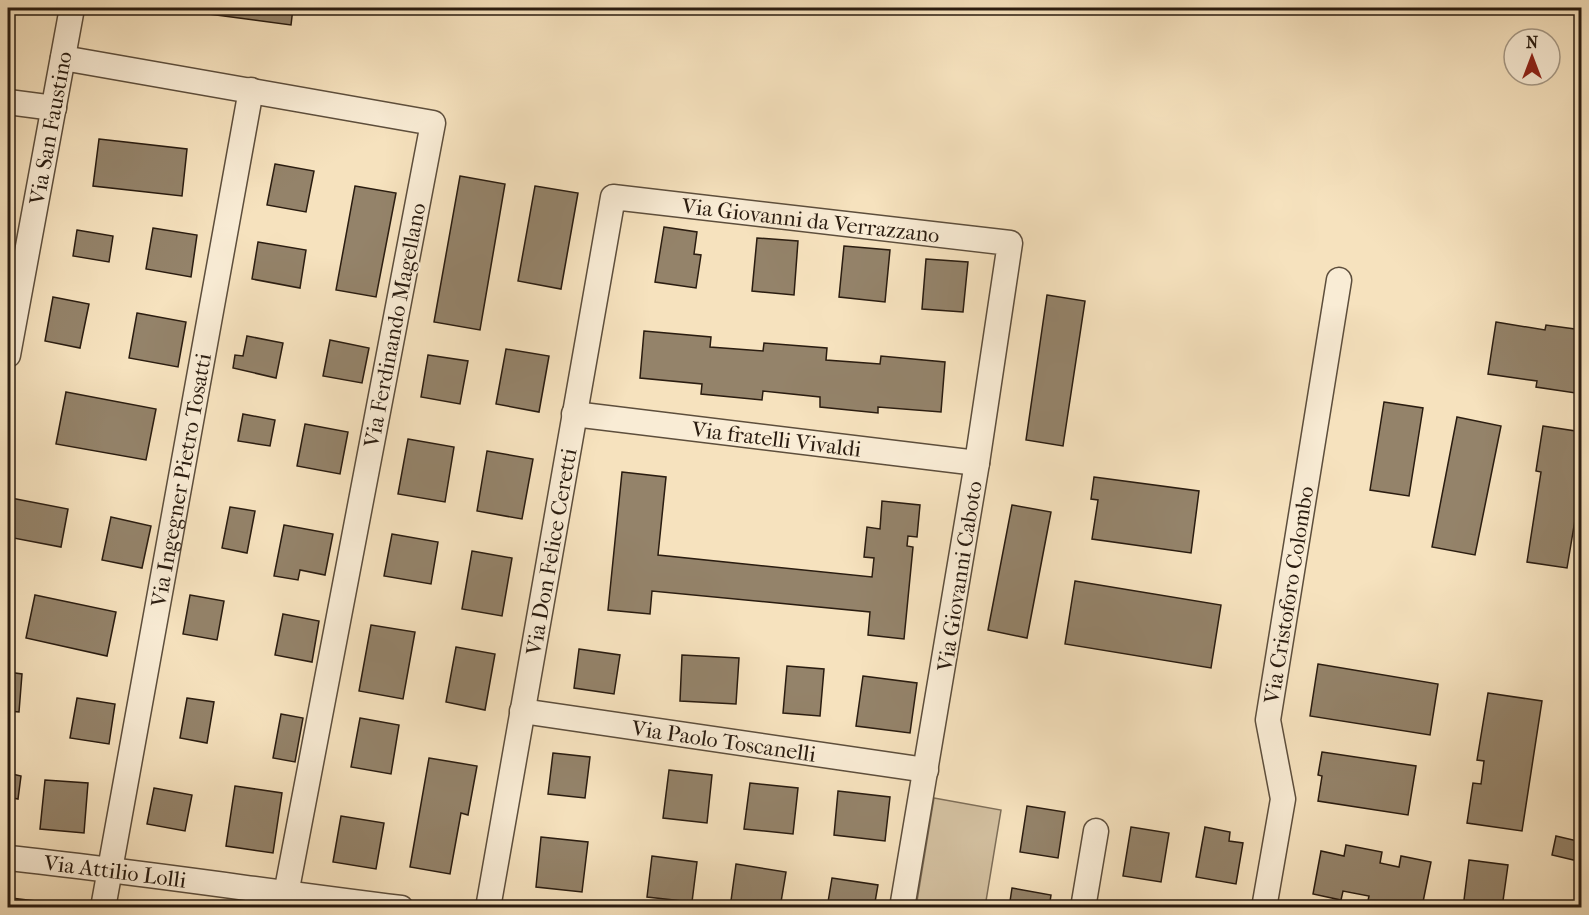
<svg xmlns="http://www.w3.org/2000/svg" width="1589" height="915" viewBox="0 0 1589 915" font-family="'IM FELL French Canon',serif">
<rect width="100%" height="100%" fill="#f6e2be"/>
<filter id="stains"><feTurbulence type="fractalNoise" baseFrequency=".00333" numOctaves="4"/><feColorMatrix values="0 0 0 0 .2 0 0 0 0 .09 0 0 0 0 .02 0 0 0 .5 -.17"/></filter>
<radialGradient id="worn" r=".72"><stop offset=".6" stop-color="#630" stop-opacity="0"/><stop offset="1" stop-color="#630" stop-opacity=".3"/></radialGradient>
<polygon fill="#d3c0a0" stroke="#7e6e58" stroke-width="1.5" points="934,798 1001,810 985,907 916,907"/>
<g fill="#94836a" stroke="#2a1c10" stroke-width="1.5">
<polygon points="163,8 293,8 291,25"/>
<polygon points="99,139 187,149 182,196 93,186"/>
<polygon points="275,164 314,171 306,212 267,205"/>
<polygon points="460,176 505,184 480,330 434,322"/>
<polygon points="355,186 396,193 376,297 336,290"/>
<polygon points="535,186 578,193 561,289 518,281"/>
<polygon points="664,227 697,232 694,254 701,255 696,288 655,282"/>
<polygon points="153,228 197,235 191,277 146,269"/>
<polygon points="77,230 113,236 109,262 73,256"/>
<polygon points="757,238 798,241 794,295 752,291"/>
<polygon points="258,242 306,250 300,288 252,279"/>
<polygon points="844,246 890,250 885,302 839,297"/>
<polygon points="926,259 968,262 963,312 922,309"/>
<polygon points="1047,295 1085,301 1063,446 1026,440"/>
<polygon points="53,297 89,304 80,348 45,341"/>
<polygon points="137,313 186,322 178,367 129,358"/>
<polygon points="1496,322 1545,330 1546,325 1582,330 1582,394 1536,387 1537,381 1488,374"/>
<polygon points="644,331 711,337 710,347 763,351 764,343 827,348 826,360 880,364 881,356 945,362 941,412 878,407 878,413 820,407 820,397 763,391 762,400 701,394 702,384 640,378"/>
<polygon points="247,336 283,343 276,378 233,368 235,355 243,356"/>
<polygon points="330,340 369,348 362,383 323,376"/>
<polygon points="506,349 549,356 539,412 496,404"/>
<polygon points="428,355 468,361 460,404 421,397"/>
<polygon points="66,392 156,409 146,460 56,444"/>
<polygon points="1384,402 1423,408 1409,496 1370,490"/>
<polygon points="243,414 275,420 270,446 238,441"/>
<polygon points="1457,417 1501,426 1475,555 1432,547"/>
<polygon points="305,424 348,432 340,474 297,466"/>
<polygon points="1543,426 1582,432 1582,478 1567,568 1527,562 1541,472 1536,471"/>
<polygon points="408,439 454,447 445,502 398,494"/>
<polygon points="487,451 533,459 522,519 477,511"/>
<polygon points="622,472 666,477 658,555 872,577 874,558 864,557 867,527 880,529 882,501 920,505 917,537 908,536 907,546 913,547 904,639 868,635 870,612 652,591 650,614 608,610"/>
<polygon points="1094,477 1199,491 1191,553 1092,539 1098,500 1091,499"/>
<polygon points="11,498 68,509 61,547 8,537 8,514"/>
<polygon points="1012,505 1051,512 1027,638 988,630"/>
<polygon points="230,507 255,511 247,553 222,548"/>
<polygon points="111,517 151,526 142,568 102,560"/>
<polygon points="284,525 333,534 325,575 300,570 298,580 274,576"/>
<polygon points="392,534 438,542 431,584 384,576"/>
<polygon points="472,551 512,558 502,616 462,609"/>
<polygon points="1075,581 1221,605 1211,668 1065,644"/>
<polygon points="35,595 116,612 107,656 26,638"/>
<polygon points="190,595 224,601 217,640 183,634"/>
<polygon points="283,614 319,621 312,662 275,655"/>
<polygon points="371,625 415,632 403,699 359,691"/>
<polygon points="456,647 495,654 485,710 446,702"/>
<polygon points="579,649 620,655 614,694 574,688"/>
<polygon points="682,655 739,658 736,704 680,701"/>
<polygon points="1318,664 1438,684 1430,735 1310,716"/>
<polygon points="787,666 824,669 820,716 783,713"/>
<polygon points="8,672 22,674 19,712 8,711"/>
<polygon points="863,676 917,683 910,733 856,726"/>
<polygon points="1488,693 1542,701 1522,831 1467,823 1473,783 1481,784 1484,761 1477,760"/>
<polygon points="77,698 115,704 109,744 70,738"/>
<polygon points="187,698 214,702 207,743 180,738"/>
<polygon points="281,714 303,718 295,762 273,758"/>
<polygon points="360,718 399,725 391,774 351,767"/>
<polygon points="1322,752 1416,766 1408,815 1318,801 1322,776 1318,775"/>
<polygon points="553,753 590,757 585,798 548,794"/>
<polygon points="429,758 477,766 468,815 461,813 450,874 410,867"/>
<polygon points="669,770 712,775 707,823 663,818"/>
<polygon points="8,773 21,776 18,799 8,797"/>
<polygon points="45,780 88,783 84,833 40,829"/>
<polygon points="1582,781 1582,811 1575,810"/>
<polygon points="750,783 798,788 793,834 744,829"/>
<polygon points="235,786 282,793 273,853 226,846"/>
<polygon points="154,788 192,795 185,831 147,824"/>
<polygon points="838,791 890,797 885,841 834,835"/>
<polygon points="1027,806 1065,812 1058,858 1020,852"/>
<polygon points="341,816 384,823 376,869 333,862"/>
<polygon points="1131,827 1169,833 1161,882 1123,876"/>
<polygon points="1205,827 1230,832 1229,841 1243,843 1236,884 1196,877"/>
<polygon points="1556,836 1582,842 1582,862 1552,855"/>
<polygon points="541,837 588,842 582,892 536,887"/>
<polygon points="1346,845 1382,852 1380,863 1399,867 1401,856 1431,862 1422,907 1396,902 1395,908 1367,905 1369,896 1343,891 1341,900 1313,894 1321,851 1344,856"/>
<polygon points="652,856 697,862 692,902 647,897"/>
<polygon points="1469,860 1508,865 1502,908 1463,908"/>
<polygon points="736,864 786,872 780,908 730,908"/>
<polygon points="832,878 878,885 874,908 827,908"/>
<polygon points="1012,888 1051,895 1049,908 1009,908"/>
<polygon points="8,889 11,889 11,898 52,903 52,908 8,908"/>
</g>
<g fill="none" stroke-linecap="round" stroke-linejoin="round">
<defs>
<g id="street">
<polyline points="63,58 433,123 286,894"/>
<polyline points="8,102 54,108"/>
<path id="s1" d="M8,355l64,-347"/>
<path id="s2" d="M574,414l403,49"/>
<path id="s3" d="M522,711l404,59"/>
<path id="s4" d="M8,858c131,14 262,34 393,50"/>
<path id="s5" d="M103,908l148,-818"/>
<path id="s6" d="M488,908l125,-711 397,46 -33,220 -75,445"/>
<polyline points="1083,908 1096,831"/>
<path id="s7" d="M1264,908l19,-109 -15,-79 71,-440"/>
</g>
</defs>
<use href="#street" stroke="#5d4e3c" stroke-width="27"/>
<use href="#street" stroke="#f9ecd5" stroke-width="24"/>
</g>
<g text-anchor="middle" stroke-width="4.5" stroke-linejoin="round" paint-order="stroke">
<g font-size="22" fill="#2a1c10" stroke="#f9ecd5">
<text dy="8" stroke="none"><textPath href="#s1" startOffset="231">Via San Faustino</textPath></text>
<text dy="8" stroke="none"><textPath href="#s6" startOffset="921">Via Giovanni da Verrazzano</textPath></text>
<text transform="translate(394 325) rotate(-79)" y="8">Via Ferdinando Magellano</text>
<text dy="8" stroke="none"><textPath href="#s2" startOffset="204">Via fratelli Vivaldi</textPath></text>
<text dy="8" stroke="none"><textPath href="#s5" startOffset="435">Via Ingegner Pietro Tosatti</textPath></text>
<text dy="8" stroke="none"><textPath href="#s6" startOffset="362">Via Don Felice Ceretti</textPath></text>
<text transform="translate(959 576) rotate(-81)" y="8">Via Giovanni Caboto</text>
<text dy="8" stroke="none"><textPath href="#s7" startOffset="318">Via Cristoforo Colombo</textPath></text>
<text dy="8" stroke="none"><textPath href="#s3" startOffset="204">Via Paolo Toscanelli</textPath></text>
<text dy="8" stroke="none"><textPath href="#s4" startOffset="108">Via Attilio Lolli</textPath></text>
</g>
</g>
<rect width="1589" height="915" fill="none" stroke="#f6e2be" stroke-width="30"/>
<rect x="9" y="9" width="1571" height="897" fill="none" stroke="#2a1c10" stroke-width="3"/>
<rect x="15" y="15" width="1559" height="885" fill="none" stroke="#2a1c10" stroke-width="1.5"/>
<g transform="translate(1532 57)"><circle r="28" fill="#f9ecd5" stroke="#a69986" stroke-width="1.5"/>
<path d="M0-4.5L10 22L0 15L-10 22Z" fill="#8f2418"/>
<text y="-9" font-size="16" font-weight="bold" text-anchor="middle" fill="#2a1c10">N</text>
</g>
<rect width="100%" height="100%" filter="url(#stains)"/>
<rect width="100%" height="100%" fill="url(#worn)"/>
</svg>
